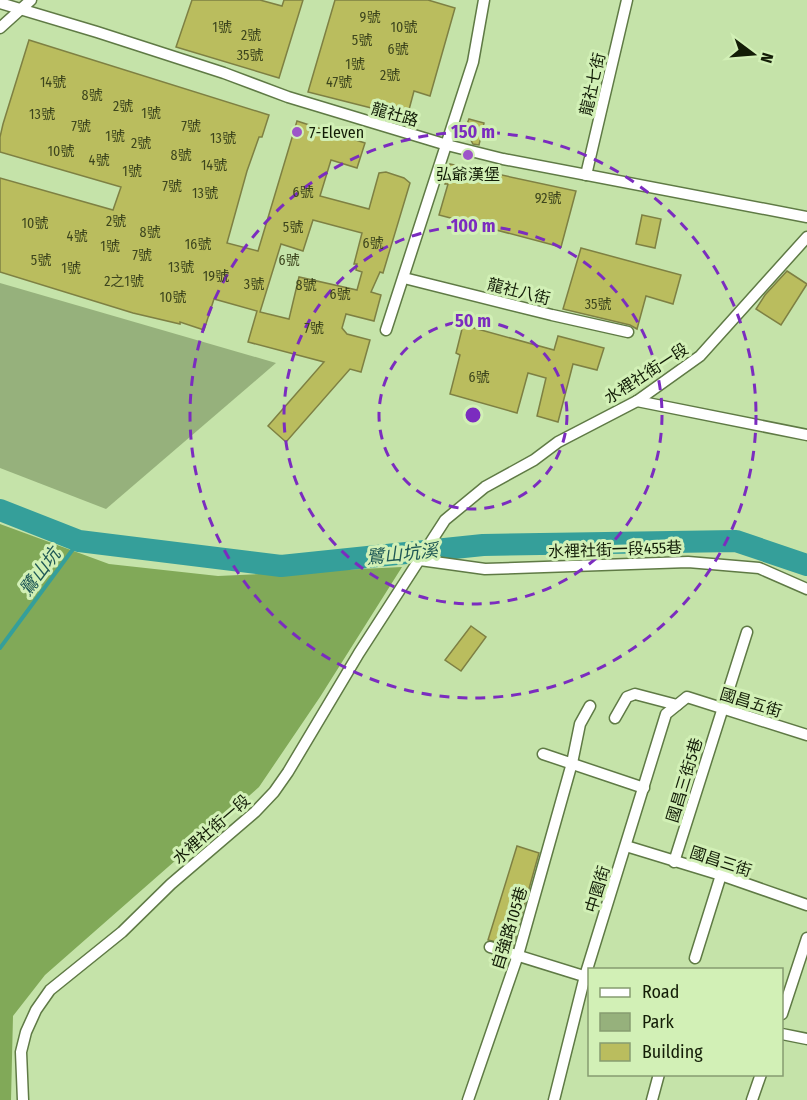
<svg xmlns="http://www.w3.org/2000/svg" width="807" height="1100" viewBox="0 0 807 1100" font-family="'Fira Sans Condensed','Noto Sans TC',sans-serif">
<rect width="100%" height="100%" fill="#c5e3a9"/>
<polygon fill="#96b17c" points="0,283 276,363 106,509 0,468"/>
<polygon fill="#81a958" points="0,524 109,564 218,576 402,567 320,697 259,787 45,975 13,1016 11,1100 0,1100"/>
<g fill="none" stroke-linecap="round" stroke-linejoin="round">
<polyline stroke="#359f9a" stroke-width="4" points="0,648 79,541"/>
<polyline stroke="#359f9a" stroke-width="22" points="0,510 79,541 281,566 483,545 736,541 807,565"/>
</g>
<g fill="#babd5e" stroke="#7e8043" stroke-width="1.5" fill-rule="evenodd">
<polygon points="192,0 260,0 282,6 284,0 303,0 279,78 176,47"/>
<polygon points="335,0 428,0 455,8 430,96 414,91 407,117 308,92"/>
<path d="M29,40l240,75 -7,22h-3l-12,34 -20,72 31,8 39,-130 68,22 -8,25 -26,-8 -11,36 49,13 10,-36 7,-1 18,6 6,5 -27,90 -3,-1 -9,20 10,3 -7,26 -28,-7 -4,14 5,6 23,6 -9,32 -11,-3 -64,73 -18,-16 56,-64 -76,-20 9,-31 -43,-12 -10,31 -24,-8v2l-47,-11 -133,-41v-94l113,32 8,-23 -121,-35v-15l3,-13zM313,220l49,13 -8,31h3l-1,6 6,2 -5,18 -58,-13 -10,42 -29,-7 21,-68 22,7z"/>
<polygon points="469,119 484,123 479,145 473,144 465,129"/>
<polygon points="450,164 576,191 561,247 439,215 448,184 445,184"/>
<polygon points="642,215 661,219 655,248 636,244"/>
<polygon points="581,248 681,275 673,304 646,296 637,329 630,325 563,309"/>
<polygon points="787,271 807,284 781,325 756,309 765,295"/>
<polygon points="463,325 554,350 558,336 604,348 597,370 573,364 558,422 537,416 546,378 528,373 517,413 450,394 460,355 456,353"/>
<polygon points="471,626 486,637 461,671 445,660"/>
<polygon points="517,846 539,853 513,946 488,940"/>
</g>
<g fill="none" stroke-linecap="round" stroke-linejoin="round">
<defs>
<g id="street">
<polyline points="0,3 97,32 224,73 288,97 447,145 503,159 807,217"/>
<polyline points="0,28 31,0"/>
<polyline points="586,175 627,0"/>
<polyline points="404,278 552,315 628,332"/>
<polyline points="386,330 473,62 484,0"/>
<polyline points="637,401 807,435"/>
<polyline points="420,560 485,569 688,562 759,568 807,589"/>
<polyline points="615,718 627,697 635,694 677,705"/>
<polyline points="543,754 644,788"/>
<polyline points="626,846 721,875 807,905"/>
<polyline points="674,862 747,632"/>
<polyline points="490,947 590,978"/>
<polyline points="695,958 721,875"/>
<polyline points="782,1014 807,938"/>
<polyline points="782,1034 807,1039"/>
<polyline points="23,1100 21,1052 26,1032 36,1010 50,990 122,932 171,884 255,812 274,792 288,772 359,653 445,520 485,487 534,460 558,442 637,401 700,356 807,237"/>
<polyline points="468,1100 518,955 572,763 580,724 590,706"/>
<polyline points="554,1100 585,976 666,714 687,697 807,735"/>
<polyline points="652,1100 659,1074"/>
<polyline points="752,1100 761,1074"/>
</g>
</defs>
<use href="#street" stroke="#5f7a45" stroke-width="13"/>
<use href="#street" stroke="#fff" stroke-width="10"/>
</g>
<g fill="none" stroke="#7b2cbf" stroke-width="3" stroke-dasharray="10 8">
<circle cx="473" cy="415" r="94"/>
<circle cx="473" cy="415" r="189"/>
<circle cx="473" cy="415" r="283"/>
</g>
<g fill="#9d55c9" stroke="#d2f0b6" stroke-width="2">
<circle cx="297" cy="132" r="6"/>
<circle cx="468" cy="155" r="6"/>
</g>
<g text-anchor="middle" stroke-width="6" stroke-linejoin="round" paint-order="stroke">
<g font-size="14" fill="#3d451d">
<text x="370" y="22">9號</text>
<text x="222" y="32">1號</text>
<text x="404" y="32">10號</text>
<text x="251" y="40">2號</text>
<text x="362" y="45">5號</text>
<text x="398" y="54">6號</text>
<text x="250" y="60">35號</text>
<text x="355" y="69">1號</text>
<text x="390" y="80">2號</text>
<text x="53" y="87">14號</text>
<text x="339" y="87">47號</text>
<text x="92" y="100">8號</text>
<text x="123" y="111">2號</text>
<text x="151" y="118">1號</text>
<text x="42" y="119">13號</text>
<text x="81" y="131">7號</text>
<text x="191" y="131">7號</text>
<text x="115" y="141">1號</text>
<text x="223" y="143">13號</text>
<text x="141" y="148">2號</text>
<text x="61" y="156">10號</text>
<text x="181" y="160">8號</text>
<text x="99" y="165">4號</text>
<text x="214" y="170">14號</text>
<text x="132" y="176">1號</text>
<text x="172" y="191">7號</text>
<text x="303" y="197">6號</text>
<text x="205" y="198">13號</text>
<text x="548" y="203">92號</text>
<text x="116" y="226">2號</text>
<text x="35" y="228">10號</text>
<text x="293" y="232">5號</text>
<text x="150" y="237">8號</text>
<text x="77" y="241">4號</text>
<text x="373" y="248">6號</text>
<text x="198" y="249">16號</text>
<text x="110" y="251">1號</text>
<text x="142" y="260">7號</text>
<text x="41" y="265">5號</text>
<text x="289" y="265">6號</text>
<text x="181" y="272">13號</text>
<text x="71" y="273">1號</text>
<text x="216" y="281">19號</text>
<text x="124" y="286">2之1號</text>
<text x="254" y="289">3號</text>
<text x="306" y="290">8號</text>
<text x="340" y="299">6號</text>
<text x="173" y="302">10號</text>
<text x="598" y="309">35號</text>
<text x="314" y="333">7號</text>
<text x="479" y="382">6號</text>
</g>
<g font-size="16" fill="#131d07" stroke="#d2f0b6">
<text transform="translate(592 84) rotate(-77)" y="6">龍社七街</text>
<text transform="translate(395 114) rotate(16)" y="6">龍社路</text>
<text transform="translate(519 291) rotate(14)" y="6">龍社八街</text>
<text transform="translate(646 373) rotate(-33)" y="6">水裡社街一段</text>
<text transform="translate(615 549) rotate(-2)" y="6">水裡社街一段455巷</text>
<text transform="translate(751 702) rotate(17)" y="6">國昌五街</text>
<text transform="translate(684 780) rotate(-73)" y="6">國昌三街5巷</text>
<text transform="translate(211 829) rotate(-41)" y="6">水裡社街一段</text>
<text transform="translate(721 861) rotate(18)" y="6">國昌三街</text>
<text transform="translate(597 889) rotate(-73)" y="6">中園街</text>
<text transform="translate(509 928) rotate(-73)" y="6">自強路105巷</text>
</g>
<g font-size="16" fill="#131d07" stroke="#d2f0b6" text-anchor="start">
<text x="309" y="138">7-Eleven</text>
<text x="468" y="180" text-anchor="middle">弘爺漢堡</text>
</g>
<g font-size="18" font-style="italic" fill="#205956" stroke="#d2f0b6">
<text transform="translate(402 554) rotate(-6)" y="6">鷺山坑溪</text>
<text transform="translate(40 572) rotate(-53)" y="6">鷺山坑</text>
</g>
</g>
<circle cx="473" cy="415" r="9" fill="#7b2cbf" stroke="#d2f0b6" stroke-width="3"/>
<g font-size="18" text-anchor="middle" font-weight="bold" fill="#7b2cbf" stroke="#d2f0b6" stroke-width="6" stroke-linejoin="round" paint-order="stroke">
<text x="473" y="138">150 m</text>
<text x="473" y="232">100 m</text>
<text x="473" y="327">50 m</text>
</g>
<rect x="588" y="968" width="195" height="108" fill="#d2f0b6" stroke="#869c70" stroke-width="1.5"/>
<rect x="600" y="988" width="30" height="9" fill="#ffffff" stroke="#869c70" stroke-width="1.5"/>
<text x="642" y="998" font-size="18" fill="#131d07">Road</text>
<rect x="600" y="1013" width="30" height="18" fill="#96b17c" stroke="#869c70" stroke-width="1.5"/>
<text x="642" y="1028" font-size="18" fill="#131d07">Park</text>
<rect x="600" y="1043" width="30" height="18" fill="#babd5e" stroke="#869c70" stroke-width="1.5"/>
<text x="642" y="1058" font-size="18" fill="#131d07">Building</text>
<g transform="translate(753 54) rotate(106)" stroke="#d2f0b6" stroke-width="4.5" paint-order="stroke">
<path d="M0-4.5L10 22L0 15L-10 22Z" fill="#131d07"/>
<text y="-9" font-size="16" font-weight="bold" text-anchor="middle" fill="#131d07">N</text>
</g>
</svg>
